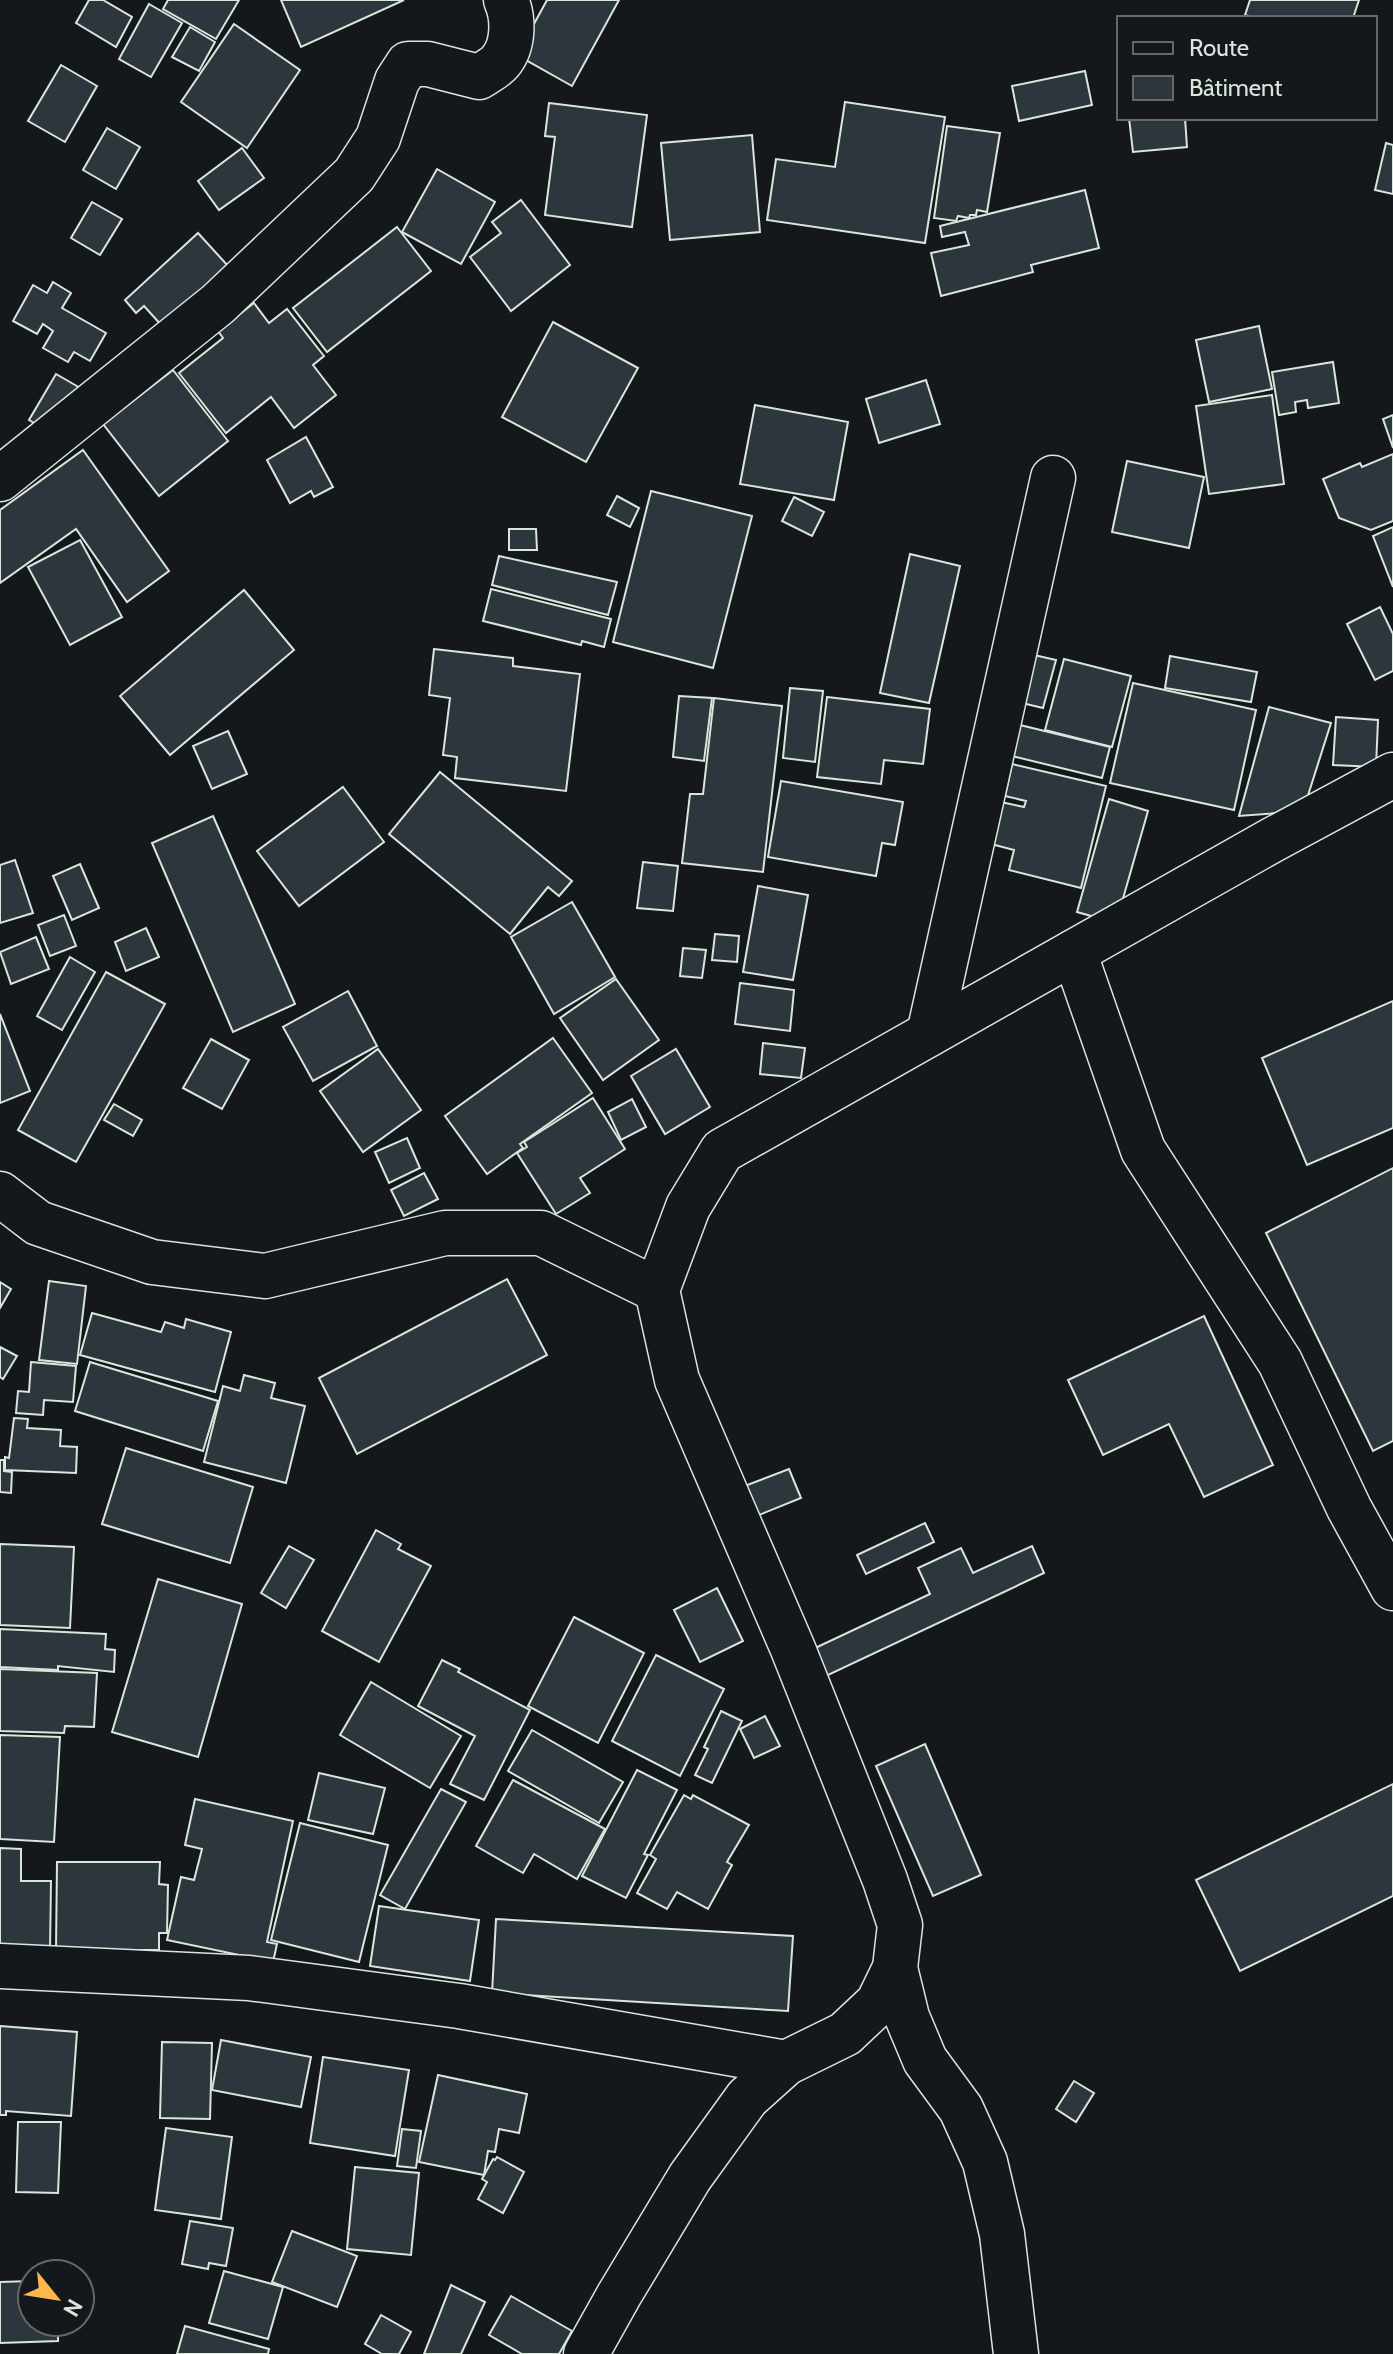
<svg xmlns="http://www.w3.org/2000/svg" width="1393" height="2354" viewBox="0 0 1393 2354" font-family="Cabin,sans-serif">
<rect width="100%" height="100%" fill="#14181c"/>
<g fill="#2c363c" stroke="#d8e6dc" stroke-width="2">
<polygon points="89,0 103,0 132,17 116,47 76,23"/>
<polygon points="168,0 239,0 216,39 163,9"/>
<polygon points="281,0 404,0 301,47"/>
<polygon points="547,0 619,0 572,86 517,55"/>
<polygon points="1250,0 1359,0 1353,18 1256,18 1245,15"/>
<polygon points="149,4 182,23 151,77 119,59"/>
<polygon points="234,24 300,70 247,148 181,102"/>
<polygon points="190,27 215,42 199,71 172,57"/>
<polygon points="61,65 97,86 65,142 28,121"/>
<polygon points="1085,71 1092,105 1019,121 1012,86"/>
<polygon points="845,102 945,117 925,243 767,220 776,159 835,167"/>
<polygon points="549,103 647,115 632,227 545,215 555,137 545,136"/>
<polygon points="1129,118 1185,118 1187,147 1133,152"/>
<polygon points="947,126 1000,133 987,212 977,210 976,215 970,215 969,218 958,216 956,221 934,218"/>
<polygon points="107,128 140,147 116,189 83,170"/>
<polygon points="752,135 760,232 670,240 661,143"/>
<polygon points="1386,143 1393,145 1393,194 1375,190"/>
<polygon points="242,148 264,178 219,210 198,181"/>
<polygon points="437,169 495,202 461,264 402,232"/>
<polygon points="1085,190 1099,248 1031,265 1033,272 941,296 931,253 969,245 965,232 942,237 940,226"/>
<polygon points="521,200 570,265 511,311 470,257 501,233 492,222"/>
<polygon points="92,202 122,219 100,255 71,238"/>
<polygon points="397,227 431,271 327,352 293,308"/>
<polygon points="198,233 239,278 172,337 144,306 136,313 125,300"/>
<polygon points="53,282 71,293 62,308 106,333 90,361 74,352 68,362 43,348 53,331 43,324 37,334 13,321 33,285 47,293"/>
<polygon points="254,303 269,323 287,309 324,356 313,365 336,395 294,428 271,397 226,433 179,373 223,338 218,331"/>
<polygon points="553,322 638,368 586,462 502,417"/>
<polygon points="1259,326 1272,389 1209,402 1196,340"/>
<polygon points="1333,362 1339,403 1308,408 1307,400 1295,402 1296,412 1279,415 1272,372"/>
<polygon points="173,370 228,441 159,496 103,424"/>
<polygon points="56,374 82,389 54,435 29,420"/>
<polygon points="926,380 940,424 879,443 866,399"/>
<polygon points="1272,395 1284,484 1209,494 1196,406"/>
<polygon points="755,405 848,422 834,500 740,484"/>
<polygon points="1393,415 1393,448 1383,419"/>
<polygon points="306,437 333,487 314,497 311,491 290,503 267,460"/>
<polygon points="83,450 169,571 127,602 76,529 0,583 0,510"/>
<polygon points="1393,454 1393,521 1371,530 1339,518 1323,479 1360,463 1362,467"/>
<polygon points="1127,461 1204,477 1189,548 1112,532"/>
<polygon points="651,491 752,516 713,668 613,642"/>
<polygon points="617,496 639,508 630,527 607,515"/>
<polygon points="794,497 824,512 812,536 782,521"/>
<polygon points="1393,527 1393,587 1373,536"/>
<polygon points="509,529 536,529 537,550 509,550"/>
<polygon points="80,540 122,617 70,645 28,567"/>
<polygon points="910,554 960,566 929,703 880,693"/>
<polygon points="499,556 617,582 608,615 492,585"/>
<polygon points="491,589 611,619 604,647 582,641 581,645 483,621"/>
<polygon points="244,590 294,650 170,755 120,696"/>
<polygon points="1380,607 1393,634 1393,671 1375,680 1347,624"/>
<polygon points="434,649 513,658 513,666 580,674 566,791 455,778 457,757 443,755 450,698 429,695"/>
<polygon points="1034,655 1056,660 1043,708 1022,703"/>
<polygon points="1170,656 1257,672 1251,702 1165,688"/>
<polygon points="1064,659 1131,676 1112,747 1045,730"/>
<polygon points="1133,683 1256,710 1234,810 1110,783"/>
<polygon points="790,688 823,691 815,762 783,758"/>
<polygon points="679,696 712,698 704,761 673,757"/>
<polygon points="827,697 930,709 923,764 884,760 881,784 817,777"/>
<polygon points="714,698 782,706 763,872 682,863 690,794 703,794"/>
<polygon points="1269,707 1331,723 1303,811 1239,816"/>
<polygon points="1336,717 1378,720 1376,767 1333,765"/>
<polygon points="1020,725 1110,747 1102,778 1012,756"/>
<polygon points="228,731 247,774 212,789 193,746"/>
<polygon points="1012,764 1106,786 1081,888 1009,870 1014,850 991,844 1001,802 1024,807 1026,801 1005,796"/>
<polygon points="440,772 572,881 559,896 548,887 510,934 389,834"/>
<polygon points="781,781 903,802 895,845 882,843 876,876 768,857"/>
<polygon points="343,787 384,842 299,906 257,851"/>
<polygon points="1109,799 1148,811 1116,923 1077,912"/>
<polygon points="213,816 295,1004 233,1032 152,843"/>
<polygon points="15,860 33,913 0,923 0,865"/>
<polygon points="643,862 678,866 673,911 637,908"/>
<polygon points="80,864 99,908 72,920 53,876"/>
<polygon points="758,886 808,895 793,980 743,972"/>
<polygon points="572,902 615,977 554,1014 511,937"/>
<polygon points="64,915 76,946 50,956 38,925"/>
<polygon points="146,928 159,957 126,971 115,942"/>
<polygon points="715,934 739,936 737,962 712,960"/>
<polygon points="36,937 49,969 11,984 0,952"/>
<polygon points="683,948 706,950 702,978 680,976"/>
<polygon points="70,957 95,972 62,1030 37,1016"/>
<polygon points="106,972 165,1004 76,1162 18,1130"/>
<polygon points="616,979 659,1040 603,1080 560,1018"/>
<polygon points="740,983 794,990 790,1031 735,1024"/>
<polygon points="348,991 377,1046 313,1081 283,1027"/>
<polygon points="1393,1001 1393,1128 1307,1165 1262,1058"/>
<polygon points="0,1014 30,1091 0,1103"/>
<polygon points="553,1038 592,1093 520,1144 523,1148 487,1174 445,1116"/>
<polygon points="211,1039 249,1060 222,1109 183,1088"/>
<polygon points="763,1043 805,1048 801,1078 760,1074"/>
<polygon points="378,1049 421,1110 363,1152 320,1091"/>
<polygon points="676,1049 710,1107 665,1134 631,1076"/>
<polygon points="593,1098 625,1149 580,1178 590,1193 556,1214 517,1153 527,1147 524,1142"/>
<polygon points="632,1099 646,1127 621,1140 608,1112"/>
<polygon points="114,1104 142,1120 133,1136 104,1120"/>
<polygon points="407,1138 420,1168 389,1183 375,1152"/>
<polygon points="1393,1168 1393,1441 1373,1451 1266,1233"/>
<polygon points="424,1173 438,1199 404,1216 391,1190"/>
<polygon points="507,1279 547,1355 357,1454 319,1378"/>
<polygon points="49,1281 86,1286 77,1364 39,1360"/>
<polygon points="0,1282 11,1289 0,1308"/>
<polygon points="92,1313 161,1332 165,1322 184,1328 186,1319 231,1332 215,1392 80,1355"/>
<polygon points="1204,1316 1273,1465 1204,1497 1169,1424 1103,1455 1068,1380"/>
<polygon points="0,1347 17,1356 3,1379 0,1377"/>
<polygon points="31,1362 76,1366 73,1402 44,1400 43,1415 16,1413 18,1391 29,1392"/>
<polygon points="90,1362 218,1401 203,1451 75,1411"/>
<polygon points="244,1375 275,1383 271,1398 305,1406 286,1483 204,1462 223,1386 240,1391"/>
<polygon points="14,1418 28,1419 27,1428 61,1430 60,1446 77,1447 76,1473 5,1470 5,1457 9,1458"/>
<polygon points="126,1448 253,1487 230,1563 102,1524"/>
<polygon points="0,1460 4,1460 4,1471 12,1472 11,1493 0,1492"/>
<polygon points="789,1469 801,1498 754,1517 742,1487"/>
<polygon points="925,1523 934,1542 866,1574 857,1555"/>
<polygon points="376,1530 401,1544 398,1549 431,1566 379,1662 322,1631"/>
<polygon points="0,1544 74,1547 70,1628 0,1625"/>
<polygon points="289,1546 314,1560 286,1608 261,1593"/>
<polygon points="1032,1546 1044,1573 826,1676 813,1649 930,1594 918,1568 961,1548 973,1573"/>
<polygon points="158,1579 242,1604 198,1757 112,1732"/>
<polygon points="717,1588 743,1641 700,1662 674,1610"/>
<polygon points="574,1617 644,1653 598,1743 528,1706"/>
<polygon points="0,1629 106,1634 105,1649 115,1650 114,1672 58,1666 58,1670 0,1667"/>
<polygon points="656,1655 724,1689 680,1776 612,1741"/>
<polygon points="442,1660 460,1669 458,1672 530,1710 484,1800 450,1784 475,1736 418,1706"/>
<polygon points="0,1669 97,1673 94,1727 65,1726 64,1733 0,1731"/>
<polygon points="371,1682 461,1736 430,1788 340,1735"/>
<polygon points="721,1711 742,1721 712,1783 695,1775 708,1749 704,1747"/>
<polygon points="765,1716 780,1746 754,1758 740,1729"/>
<polygon points="532,1730 623,1782 599,1823 508,1771"/>
<polygon points="0,1735 60,1737 54,1842 0,1839"/>
<polygon points="925,1744 981,1875 933,1896 876,1766"/>
<polygon points="637,1770 677,1790 644,1854 648,1855 626,1898 582,1876"/>
<polygon points="319,1773 385,1788 373,1834 308,1820"/>
<polygon points="513,1780 605,1829 577,1879 534,1854 523,1873 476,1846"/>
<polygon points="1393,1784 1393,1896 1240,1971 1196,1880"/>
<polygon points="441,1789 466,1802 405,1909 380,1895"/>
<polygon points="684,1795 691,1799 693,1795 749,1825 727,1862 732,1865 708,1909 677,1892 667,1909 637,1893 656,1859 650,1855"/>
<polygon points="195,1799 293,1821 267,1942 277,1944 273,1962 167,1940 181,1877 194,1880 202,1849 185,1845"/>
<polygon points="300,1823 388,1845 359,1962 271,1940"/>
<polygon points="0,1848 21,1849 21,1881 51,1881 50,1950 0,1949"/>
<polygon points="57,1862 160,1862 159,1884 168,1885 167,1933 159,1933 159,1950 56,1950"/>
<polygon points="379,1906 479,1920 470,1981 370,1966"/>
<polygon points="496,1919 793,1936 788,2011 492,1993"/>
<polygon points="0,2026 77,2032 71,2116 6,2111 6,2115 0,2115"/>
<polygon points="221,2040 311,2057 301,2107 212,2090"/>
<polygon points="162,2042 212,2043 210,2119 160,2118"/>
<polygon points="323,2057 409,2070 395,2156 310,2143"/>
<polygon points="438,2075 527,2094 519,2133 499,2129 495,2152 488,2151 484,2175 419,2162"/>
<polygon points="1074,2081 1094,2093 1076,2122 1056,2109"/>
<polygon points="18,2122 61,2122 58,2193 16,2192"/>
<polygon points="166,2128 232,2137 221,2219 155,2210"/>
<polygon points="402,2129 421,2131 416,2168 397,2166"/>
<polygon points="497,2157 524,2172 503,2213 478,2199 487,2182 482,2179 493,2159 495,2160"/>
<polygon points="355,2167 419,2173 411,2255 347,2249"/>
<polygon points="190,2221 233,2228 226,2266 209,2263 208,2269 182,2264"/>
<polygon points="292,2231 357,2256 337,2307 272,2282"/>
<polygon points="224,2271 283,2287 268,2339 209,2323"/>
<polygon points="32,2281 32,2322 58,2322 58,2341 0,2343 0,2282"/>
<polygon points="451,2285 485,2302 461,2354 424,2354"/>
<polygon points="511,2296 572,2331 559,2354 522,2354 489,2335"/>
<polygon points="381,2315 411,2332 399,2354 382,2354 365,2344"/>
<polygon points="185,2326 269,2349 268,2354 177,2354"/>
</g>
<g fill="none" stroke-linecap="round" stroke-linejoin="round">
<defs>
<g id="street">
<path d="M0,479l218,-175 136,-129 24,-37 19,-57 11,-17h20l51,13c6,-4 16,-9 21,-15 14,-16 14,-44 6,-62"/>
<polyline points="1074,952 1143,1150 1280,1362 1349,1508 1393,1588"/>
<polyline points="929,1034 1053,478"/>
<polyline points="0,1194 38,1223 152,1262 265,1276 445,1233 541,1233 657,1290"/>
<polyline points="0,1966 249,1978 459,2006 786,2063"/>
<polyline points="895,1968 907,2017 925,2060 961,2109 985,2162 1002,2234 1016,2354"/>
<polyline points="586,2354 619,2295 690,2177 747,2098 786,2063 845,2034 878,2003 895,1968 900,1925 885,1880 793,1649 677,1380 657,1290 688,1207 722,1151 1274,839 1393,775"/>
</g>
</defs>
<use href="#street" stroke="#d8e6dc" stroke-width="47"/>
<use href="#street" stroke="#14181c" stroke-width="44"/>
</g>
<rect x="1117" y="16" width="260" height="104" fill="#14181c" stroke="#626a69" stroke-width="2"/>
<rect x="1133" y="42" width="40" height="12" fill="#14181c" stroke="#626a69" stroke-width="2"/>
<text x="1189" y="56" font-size="24" fill="#d8e6dc">Route</text>
<rect x="1133" y="76" width="40" height="24" fill="#2c363c" stroke="#626a69" stroke-width="2"/>
<text x="1189" y="96" font-size="24" fill="#d8e6dc">Bâtiment</text>
<g transform="translate(56 2298) rotate(120)"><circle r="38" fill="#14181c" stroke="#626a69" stroke-width="2"/>
<path d="M0-6L14 30L0 20L-14 30Z" fill="#ffb74d"/>
<text y="-12" font-size="22" font-weight="bold" text-anchor="middle" fill="#d8e6dc">N</text>
</g>
</svg>
